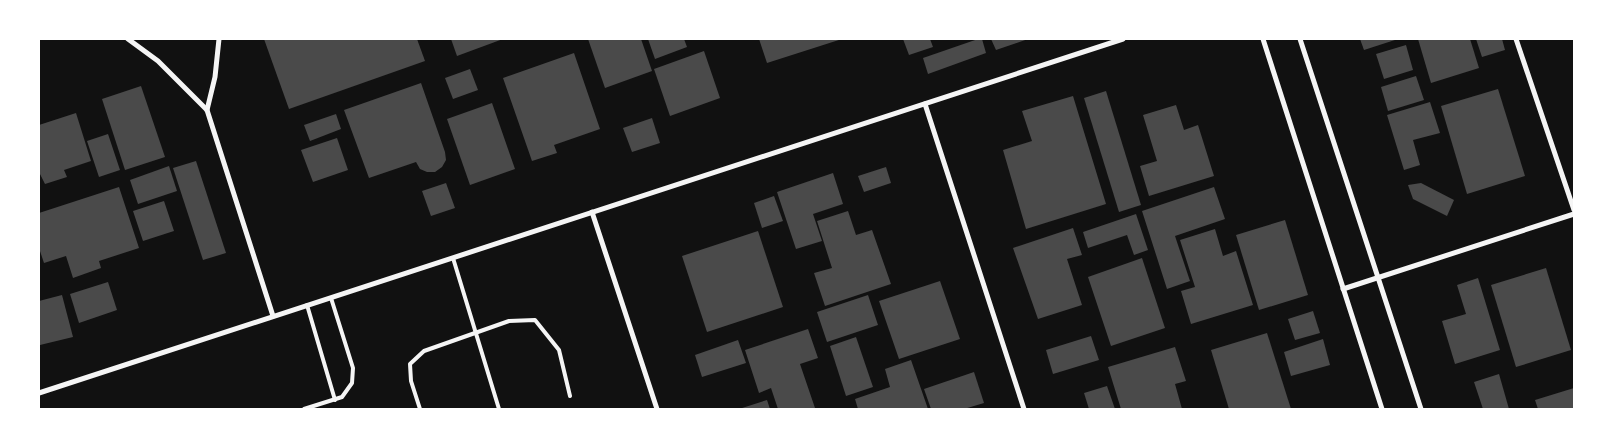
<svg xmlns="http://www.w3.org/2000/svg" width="1613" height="448" viewBox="0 0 1613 448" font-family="'Exo 2',sans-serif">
<rect width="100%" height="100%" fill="#111"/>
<g fill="#4a4a4a">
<polygon points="264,39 417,39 425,61 289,109"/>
<polygon points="451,39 503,39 457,56"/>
<polygon points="588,39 641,39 652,71 605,88"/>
<polygon points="648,39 684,39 687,47 655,59"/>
<polygon points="759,39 842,39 767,63"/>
<polygon points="903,39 930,39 933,47 909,55"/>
<polygon points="978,39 982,39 986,53 928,74 923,58"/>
<polygon points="991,39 1028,39 996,50"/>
<polygon points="1360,39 1398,39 1364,50"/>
<polygon points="1418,39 1470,39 1479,68 1431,83"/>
<polygon points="1476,39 1502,39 1505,50 1482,57"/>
<polygon points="1406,45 1413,70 1384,79 1376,54"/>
<polygon points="704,51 720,98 670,116 654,69"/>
<polygon points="574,53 600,129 554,145 557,153 532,161 503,78"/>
<polygon points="470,69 478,90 453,99 445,78"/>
<polygon points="1416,76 1424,100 1388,111 1381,87"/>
<polygon points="421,83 445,152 446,160 442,167 435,172 427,172 420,169 416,162 369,178 344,110"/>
<polygon points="141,86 165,157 125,170 102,99"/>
<polygon points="1498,89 1525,176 1467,194 1441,106"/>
<polygon points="1106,91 1141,205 1119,212 1084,98"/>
<polygon points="1073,96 1106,204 1026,229 1003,150 1032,141 1022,111"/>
<polygon points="1430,102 1440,133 1413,140 1420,165 1404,170 1387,115"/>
<polygon points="492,103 515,169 470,185 447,119"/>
<polygon points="1176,105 1184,130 1198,125 1214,176 1149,196 1140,166 1157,161 1143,115"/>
<polygon points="76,113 91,161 64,170 67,177 45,184 39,172 39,125"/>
<polygon points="336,114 341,129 310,141 304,125"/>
<polygon points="652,118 660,143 632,152 623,128"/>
<polygon points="108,134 120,170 99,177 87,141"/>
<polygon points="337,138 348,170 313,182 301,150"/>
<polygon points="196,161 226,253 203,260 173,168"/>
<polygon points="169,166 177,191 138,204 130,180"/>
<polygon points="886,167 891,183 864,192 858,176"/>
<polygon points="833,173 843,204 813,214 822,241 796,249 777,192"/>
<polygon points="446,183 455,208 431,216 422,191"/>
<polygon points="1421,183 1454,200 1447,216 1413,199 1408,185"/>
<polygon points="119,187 139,248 99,261 101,268 73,278 66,256 44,263 39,248 39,213"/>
<polygon points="1214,187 1225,219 1175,236 1190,281 1167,289 1142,211"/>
<polygon points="774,196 783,221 762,228 754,203"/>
<polygon points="164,201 174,231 143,241 133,211"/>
<polygon points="848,211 856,235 872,230 891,284 825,306 814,273 832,268 817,221"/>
<polygon points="1136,214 1148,250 1134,255 1127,235 1088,248 1083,232"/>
<polygon points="1285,220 1308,295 1259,310 1236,235"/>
<polygon points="1073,228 1082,255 1067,259 1082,305 1038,319 1013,248"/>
<polygon points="1215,229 1223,256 1236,251 1253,305 1191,324 1181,291 1195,287 1180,240"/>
<polygon points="758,231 783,307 707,332 682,256"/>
<polygon points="1142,258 1165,328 1111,346 1088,277"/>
<polygon points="1546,268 1571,350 1516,367 1491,285"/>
<polygon points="1478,278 1500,350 1455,364 1442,321 1466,314 1457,285"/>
<polygon points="940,281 960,339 899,359 879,301"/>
<polygon points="108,282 117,310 79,323 70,294"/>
<polygon points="62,295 73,337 40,345 39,301"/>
<polygon points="868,295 878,325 827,342 817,312"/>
<polygon points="1313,311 1320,333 1295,340 1288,319"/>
<polygon points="808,329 818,358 800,364 815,408 778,409 771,388 759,393 745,350"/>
<polygon points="1267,333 1291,409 1229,409 1211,350"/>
<polygon points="1091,336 1099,360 1053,374 1046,350"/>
<polygon points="856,337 873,387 846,396 830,346"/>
<polygon points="1323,339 1330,365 1291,376 1284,352"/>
<polygon points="738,340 746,363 702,377 695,355"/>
<polygon points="1175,347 1186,381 1175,384 1182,409 1121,409 1108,367"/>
<polygon points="911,360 928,409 858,409 855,399 890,387 885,369"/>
<polygon points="974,372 984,403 964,409 931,409 924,389"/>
<polygon points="1499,374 1509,409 1483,409 1474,382"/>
<polygon points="1107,386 1115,409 1089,409 1084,393"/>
<polygon points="1574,388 1574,409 1538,409 1535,400"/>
<polygon points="767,400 770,409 739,409"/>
</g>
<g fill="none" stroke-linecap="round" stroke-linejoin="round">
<g stroke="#f5f5f5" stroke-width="4">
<polyline points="453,258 499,409"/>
<polyline points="307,305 335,400"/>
<polyline points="304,409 342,397 352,383 353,368 331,298"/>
<polyline points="420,409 411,381 410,364 424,351 509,321 535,320 559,350 570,396"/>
</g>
<g stroke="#f5f5f5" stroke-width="5">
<polyline points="128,39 158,61 207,110 273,316"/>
<polyline points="1263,39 1382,409"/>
<polyline points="1300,39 1421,409"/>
<polyline points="1516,39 1574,210"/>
<polyline points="925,104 1024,409"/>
<polyline points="207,110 215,77 219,39"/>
<polyline points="592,212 657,409"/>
<polyline points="1343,289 1574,214"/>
<polyline points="39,393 1123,39"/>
</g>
</g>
<rect width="1613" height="448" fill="none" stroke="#ffffff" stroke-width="80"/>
</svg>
